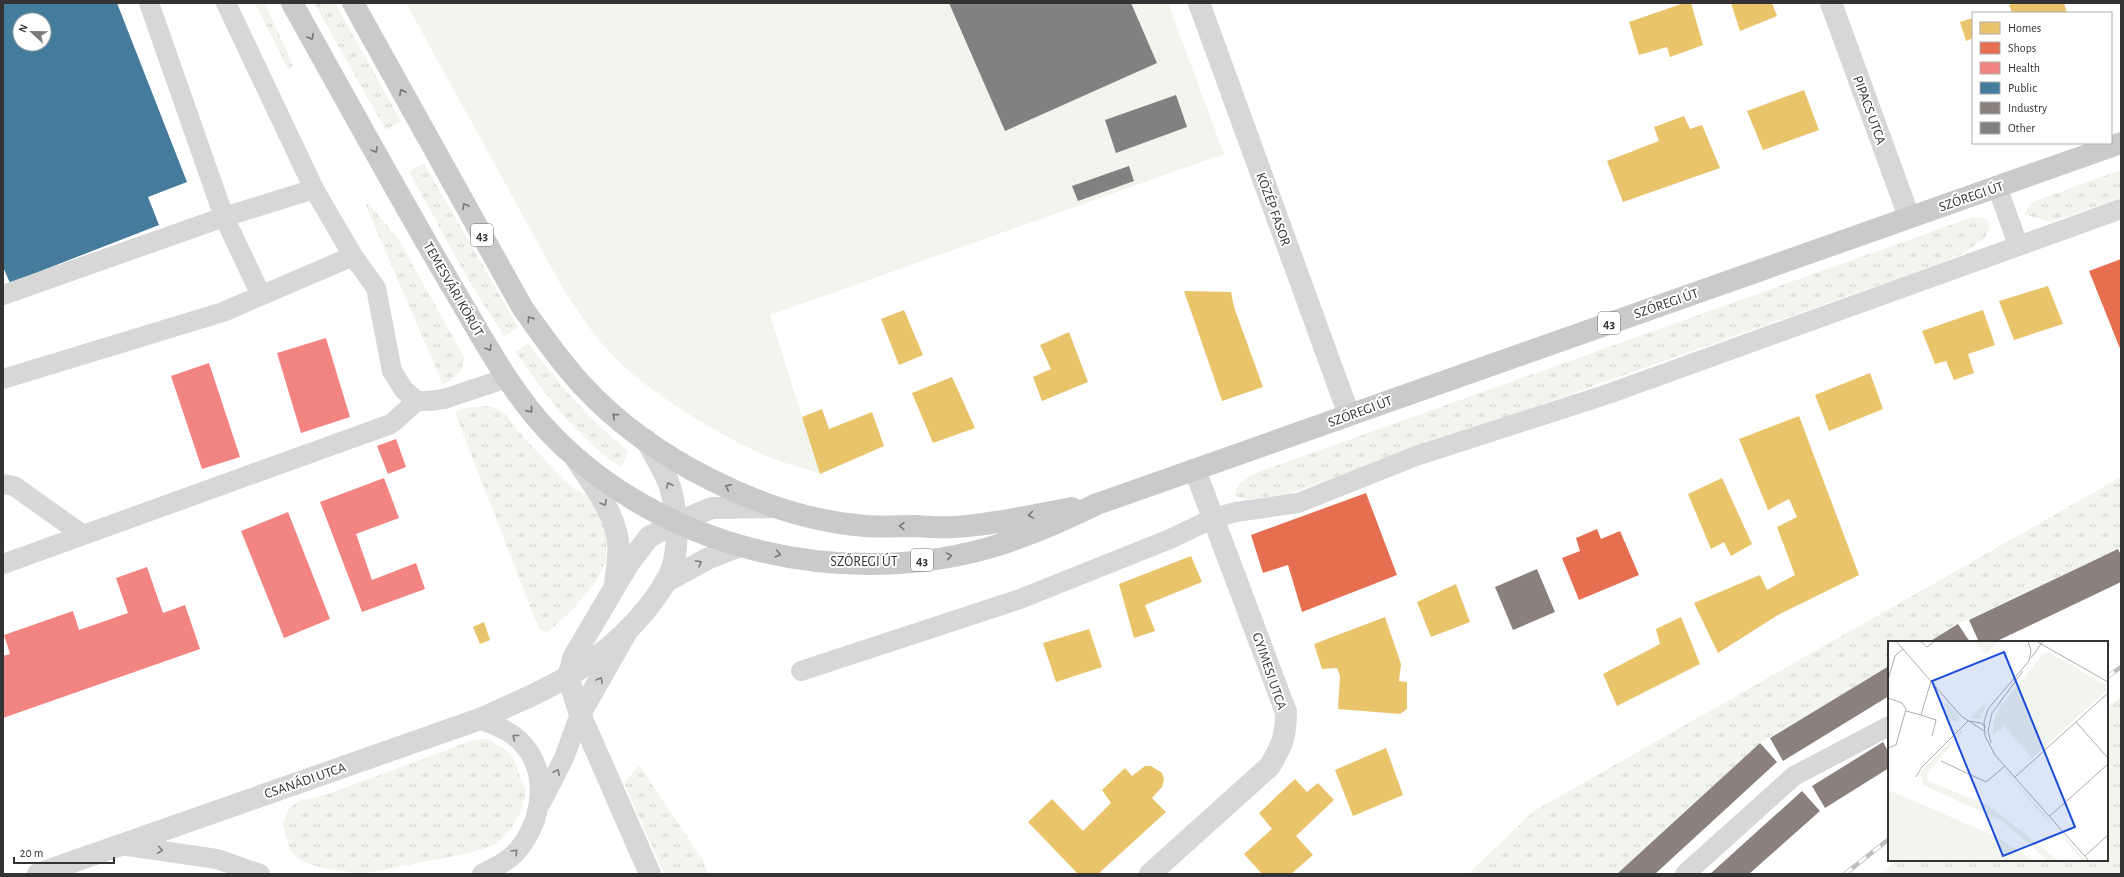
<svg xmlns="http://www.w3.org/2000/svg" width="2124" height="877" viewBox="0 0 2124 877" font-family="'Alegreya Sans',sans-serif">
<defs>
<pattern id="grass-tufts" width="24" height="20" patternUnits="userSpaceOnUse"><rect width="24" height="20" fill="#f1f5ed"/><path d="M3 7l-1-3M5 7V3M7 7l1-3M15 17l-1-3M17 17v-4M19 17l1-3" fill="none" stroke="#cfd2cc"/></pattern>
</defs>
<rect width="100%" height="100%" fill="#fff"/>
<g fill="url(#grass-tufts)">
<polygon points="255,3 265,3 293,66 288,69"/>
<polygon points="314,3 335,3 401,121 386,130"/>
<polygon points="424,163 518,327 504,336 472,286 409,172"/>
<polygon points="2121,170 2121,198 2051,222 2024,214 2032,202"/>
<path d="M368,203l31,37 65,117c0,14 -9,21 -21,27l-77,-178z"/>
<polygon points="1973,217 1987,219 1990,227 1984,239 1958,256 1927,268 1277,498 1243,499 1234,496 1238,485 1253,474"/>
<path d="M528,343c29,39 62,78 100,108l-4,11 -4,5c-43,-30 -75,-72 -104,-115z"/>
<polygon points="487,406 498,409 506,415 524,438 554,469 572,487 587,496 604,523 607,541 606,561 595,583 575,607 547,633 539,629 455,413 464,408"/>
<polygon points="2121,477 2121,548 1958,624 1929,642 1889,642 1889,666 1760,743 1617,874 1468,874 1534,811"/>
<polygon points="2121,697 2121,874 1881,874 1896,860 2107,860 2107,707"/>
<polygon points="487,739 506,750 512,756 526,791 522,809 511,829 495,845 469,853 362,874 322,868 304,862 290,851 283,825 288,810 298,801 328,794 471,741"/>
<polygon points="639,765 703,860 708,874 664,874 624,783"/>
</g>
<path fill="#f1f5ed" d="M406,3h762l56,151 -454,161 50,159c-16,-6 -33,-10 -49,-16 -49,-21 -121,-64 -158,-102 -20,-21 -35,-45 -51,-69z"/>
<g fill="#e9c46a">
<polygon points="1684,3 1691,3 1703,45 1670,57 1667,47 1639,55 1629,22"/>
<polygon points="1731,3 1772,3 1777,16 1740,31"/>
<polygon points="2015,3 2064,3 2067,13 2012,13 2009,5"/>
<polygon points="1973,18 1973,38 1966,41 1960,22"/>
<polygon points="1804,90 1819,130 1763,150 1747,111"/>
<polygon points="1684,116 1690,129 1702,125 1720,168 1623,202 1607,161 1659,141 1654,127"/>
<polygon points="2048,286 2063,324 2014,340 1999,301"/>
<polygon points="1184,291 1231,292 1234,307 1263,387 1222,401"/>
<polygon points="904,310 923,355 899,365 881,319"/>
<polygon points="1983,310 1995,345 1968,354 1974,373 1954,380 1946,361 1935,364 1922,331"/>
<polygon points="1069,332 1088,382 1042,401 1033,377 1051,369 1040,345"/>
<polygon points="1870,373 1883,409 1829,431 1815,395"/>
<polygon points="952,377 975,428 933,443 912,393"/>
<polygon points="822,409 829,429 872,412 884,446 820,474 802,417"/>
<polygon points="1799,416 1859,575 1778,615 1718,653 1694,603 1760,575 1767,590 1795,575 1777,527 1797,517 1789,499 1768,510 1739,439"/>
<polygon points="1722,478 1752,544 1731,556 1724,542 1711,549 1688,494"/>
<polygon points="1191,556 1202,582 1145,605 1155,631 1134,638 1119,584"/>
<polygon points="1456,584 1470,622 1431,637 1417,602"/>
<polygon points="1385,617 1401,664 1399,681 1407,682 1407,709 1400,714 1338,709 1340,676 1337,668 1322,669 1314,644"/>
<polygon points="1681,617 1700,664 1617,706 1603,674 1660,644 1656,629"/>
<polygon points="484,622 490,640 480,644 473,627"/>
<polygon points="1089,629 1102,667 1056,682 1043,643"/>
<polygon points="1386,748 1403,795 1353,816 1335,770"/>
<polygon points="1145,766 1151,766 1162,773 1164,779 1162,787 1152,798 1166,812 1098,874 1078,874 1028,822 1052,799 1083,831 1111,803 1102,790 1125,768 1132,776"/>
<polygon points="1295,779 1307,792 1318,783 1334,800 1296,836 1313,855 1291,874 1262,874 1244,854 1272,829 1259,813"/>
</g>
<g fill="#e76f51">
<polygon points="2121,259 2121,351 2089,271"/>
<polygon points="1366,493 1397,575 1302,612 1288,565 1263,573 1251,535"/>
<polygon points="1597,529 1601,539 1620,531 1639,575 1579,600 1562,558 1580,551 1576,538"/>
</g>
<g fill="#f28482">
<polygon points="326,338 350,417 301,433 277,353"/>
<polygon points="209,363 240,457 202,469 171,376"/>
<polygon points="396,439 406,467 388,474 377,446"/>
<polygon points="384,478 399,518 356,534 372,580 416,563 425,589 362,612 320,502"/>
<polygon points="288,512 330,619 284,638 241,531"/>
<polygon points="147,567 163,613 185,605 200,649 3,718 3,656 10,654 4,635 73,611 79,630 128,613 116,578"/>
</g>
<path fill="#457b9d" fill-rule="evenodd" d="M3,3h114l70,179 -39,15 11,28 -149,58 -7,-16zM20,20h24v24h-24z"/>
<g fill="#8a817c">
<polygon points="2118,549 2121,555 2121,582 1995,642 1979,642 1969,620"/>
<polygon points="1537,569 1555,612 1513,630 1495,587"/>
<polygon points="1958,624 1970,642 1929,642"/>
<polygon points="1889,666 1889,696 1783,761 1770,738"/>
<polygon points="1883,742 1889,753 1889,768 1825,808 1812,786"/>
<polygon points="1760,743 1777,762 1655,874 1617,874"/>
<polygon points="1802,791 1820,811 1749,874 1710,874"/>
</g>
<g fill="#818181">
<polygon points="949,3 1131,3 1157,63 1005,131"/>
<polygon points="1176,95 1187,127 1116,153 1105,120"/>
<polygon points="1129,166 1134,181 1078,201 1072,186"/>
</g>
<g fill="none" stroke-linecap="round" stroke-linejoin="round">
<g stroke="#d7d7d7" stroke-width="20">
<polyline points="149,3 224,217 261,295"/>
<polyline points="226,3 314,189 353,256 376,288 392,371 404,390 417,401 429,401 444,399 507,378"/>
<polyline points="1997,186 2018,245"/>
<polyline points="3,295 224,217 314,189"/>
<polyline points="3,379 223,312 353,256"/>
<polyline points="3,484 14,486 83,535"/>
<polyline points="3,564 391,424 417,401"/>
<polyline points="801,671 1020,599 1170,539 1214,518 1236,512 1298,503 1416,456 1608,394 2121,209"/>
<path d="M480,719c15,6 31,12 42,24 28,30 20,78 -4,107 -9,11 -24,18 -36,24"/>
<polyline points="541,803 564,758 580,714"/>
<polyline points="121,845 217,859 260,874"/>
<polyline points="1685,874 1794,776 1889,726"/>
</g>
<g stroke="#d7d7d7" stroke-width="22">
<polyline points="1199,3 1349,415"/>
<polyline points="1831,3 1909,217"/>
<path d="M646,440c17,30 30,48 29,83l37,-15 62,-1"/>
<path d="M576,459c15,23 33,46 40,72 5,17 1,36 -1,52"/>
<polyline points="665,582 709,558 740,546"/>
<polyline points="580,714 626,633"/>
<polyline points="38,874 480,719 535,694 568,677"/>
<path d="M1150,874l120,-108c12,-21 16,-29 16,-54l-91,-242"/>
</g>
<g stroke="#d7d7d7" stroke-width="22">
<path d="M675,523c3,20 1,42 -10,60 -23,38 -59,70 -97,94l6,-21 55,-93 20,-26z"/>
<polyline points="568,677 580,714 650,874"/>
</g>
<g stroke="#cacaca" stroke-width="22">
<path d="M292,3c55,98 108,196 165,292 28,47 54,97 92,137 108,114 284,158 436,117 39,-11 75,-27 112,-45l1024,-361"/>
<path d="M353,3l169,304c19,27 38,54 60,78 67,73 183,133 283,141 17,1 34,0 51,0 12,1 25,2 38,1 38,-2 80,-12 118,-19"/>
</g>
<defs>
<g id="rail">
<polyline points="2107,677 2121,667"/>
<polyline points="1845,874 1889,839"/>
</g>
</defs>
<use href="#rail" stroke="#bebebe" stroke-width="4.5"/>
<use href="#rail" stroke="#fff" stroke-width="3" stroke-dasharray="9" stroke-linecap="butt"/>
</g>
<defs><path id="oneway-chevron" d="M-2-3.5L2.5 0L-2 3.5" fill="none" stroke-width="1.6" stroke-linecap="round" stroke-linejoin="round"/></defs>
<g stroke="#777">
<use href="#oneway-chevron" transform="translate(311 37) rotate(61)"/>
<use href="#oneway-chevron" transform="translate(402 92) rotate(-119)"/>
<use href="#oneway-chevron" transform="translate(375 150) rotate(61)"/>
<use href="#oneway-chevron" transform="translate(465 206) rotate(-119)"/>
<use href="#oneway-chevron" transform="translate(530 319) rotate(-125)"/>
<use href="#oneway-chevron" transform="translate(489 348) rotate(59)"/>
<use href="#oneway-chevron" transform="translate(530 410) rotate(51)"/>
<use href="#oneway-chevron" transform="translate(615 416) rotate(-138)"/>
<use href="#oneway-chevron" transform="translate(728 487) rotate(-156)"/>
<use href="#oneway-chevron" transform="translate(1031 515) rotate(171)"/>
<use href="#oneway-chevron" transform="translate(902 526) rotate(-179)"/>
<use href="#oneway-chevron" transform="translate(778 554) rotate(12)"/>
<use href="#oneway-chevron" transform="translate(949 556) rotate(-10)"/>
</g>
<g stroke="#7d7d7d">
<use href="#oneway-chevron" transform="translate(669 485) rotate(-113)"/>
<use href="#oneway-chevron" transform="translate(604 503) rotate(60)"/>
<use href="#oneway-chevron" transform="translate(699 563) rotate(-28)"/>
<use href="#oneway-chevron" transform="translate(600 680) rotate(-60)"/>
<use href="#oneway-chevron" transform="translate(515 737) rotate(-143)"/>
<use href="#oneway-chevron" transform="translate(557 772) rotate(-63)"/>
<use href="#oneway-chevron" transform="translate(160 850) rotate(8)"/>
<use href="#oneway-chevron" transform="translate(515 852) rotate(-45)"/>
</g>
<g text-anchor="middle" stroke-width="4" stroke-linejoin="round" paint-order="stroke">
<g fill="#fff" stroke="#707070" stroke-width="1">
<rect x="471" y="224" width="22" height="22" rx="3"/>
<rect x="1598" y="312" width="22" height="22" rx="3"/>
<rect x="911" y="549" width="22" height="22" rx="3"/>
</g>
<g font-size="13" font-weight="bold" fill="#333">
<text x="482" y="240">43</text>
<text x="1609" y="328">43</text>
<text x="922" y="565">43</text>
</g>
<g font-size="14" fill="#333" stroke="#fff">
<text transform="translate(1870 110) rotate(70)" y="5">PIPACS UTCA</text>
<text transform="translate(1971 196) rotate(-19)" y="5">SZŐREGI ÚT</text>
<text transform="translate(1274 209) rotate(70)" y="5">KÖZÉP FASOR</text>
<text transform="translate(454 289) rotate(60)" y="5">TEMESVÁRI KÖRÚT</text>
<text transform="translate(1666 303) rotate(-19)" y="5">SZŐREGI ÚT</text>
<text transform="translate(1360 411) rotate(-20)" y="5">SZŐREGI ÚT</text>
<text x="864" y="566">SZŐREGI ÚT</text>
<text transform="translate(1270 671) rotate(71)" y="5">GYIMESI UTCA</text>
<text transform="translate(305 780) rotate(-19)" y="5">CSANÁDI UTCA</text>
</g>
</g>
<g transform="translate(1888 641)">
<rect width="220" height="220" fill="#fff"/>
<path d="M59,62l13,15 -3,4 -6,-1 -6,-10 -1,-7zM98,63l-5,15 -11,-1 15,-15zM73,89h2l-6,9 -30,35 1,7 60,24 71,56h-11l-46,-40 -79,-36 -3,-12zM116,129h1l47,53 -6,-4zM0,149l109,47 37,24h-146zM166,184l1,1 31,35h-4z" fill="#f1f5ed"/>
<path d="M86,0h25l-13,13zM160,11l60,34v3l-76,69 -28,-32 -11,9v-12l6,-15 45,-55z" fill="#f1f5ed"/>
<path fill="none" stroke="#adadad" stroke-width="1" d="M8,0l65,75 23,15M32,0l7,6 8,-6M140,0l3,10 -2,10 -41,48 -4,13 1,14 10,19 94,106M148,0l72,41M143,17l12,-17M0,39l7,-24 8,-7M0,57l14,5 4,6 -10,36 -8,3M18,70l15,4 10,-34M33,74l15,5 -4,16M81,80l12,2 5,4M188,81l32,36M103,102l-3,-12 4,-18 31,-42M53,120l45,21 19,-16M28,136l6,-10 46,-46M127,136l93,-84M162,175l58,-52M197,215l23,-21"/>
<path fill="#1d4ed8" fill-opacity="0.15" stroke="#1d4ed8" stroke-width="2" d="M116,11l71,175 -72,29 -71,-175z"/>
<rect width="220" height="220" fill="none" stroke="#333" stroke-width="2"/>
</g>
<rect width="2124" height="877" fill="none" stroke="#333333" stroke-width="8"/>
<rect x="1972" y="12" width="140" height="132" fill="#ffffff" stroke="#adadad"/>
<rect x="1980" y="22" width="20" height="12" fill="#e9c46a" stroke="#adadad"/>
<text x="2008" y="32" font-size="12" fill="#333333">Homes</text>
<rect x="1980" y="42" width="20" height="12" fill="#e76f51" stroke="#adadad"/>
<text x="2008" y="52" font-size="12" fill="#333333">Shops</text>
<rect x="1980" y="62" width="20" height="12" fill="#f28482" stroke="#adadad"/>
<text x="2008" y="72" font-size="12" fill="#333333">Health</text>
<rect x="1980" y="82" width="20" height="12" fill="#457b9d" stroke="#adadad"/>
<text x="2008" y="92" font-size="12" fill="#333333">Public</text>
<rect x="1980" y="102" width="20" height="12" fill="#8a817c" stroke="#adadad"/>
<text x="2008" y="112" font-size="12" fill="#333333">Industry</text>
<rect x="1980" y="122" width="20" height="12" fill="#818181" stroke="#adadad"/>
<text x="2008" y="132" font-size="12" fill="#333333">Other</text>
<g transform="translate(32 32) rotate(292)"><circle r="19" fill="#ffffff" stroke="#adadad"/>
<path d="M0-3L7 15L0 10L-7 15Z" fill="#7a7a7a"/>
<text y="-6" font-size="11" font-weight="bold" text-anchor="middle" fill="#333333">N</text>
</g>
<path d="M14 857v6h100v-6" fill="none" stroke="#333333" stroke-width="2"/>
<text x="20" y="857" font-size="12" fill="#333333" stroke="#ffffff" stroke-width="3" paint-order="stroke">20 m</text>
</svg>
